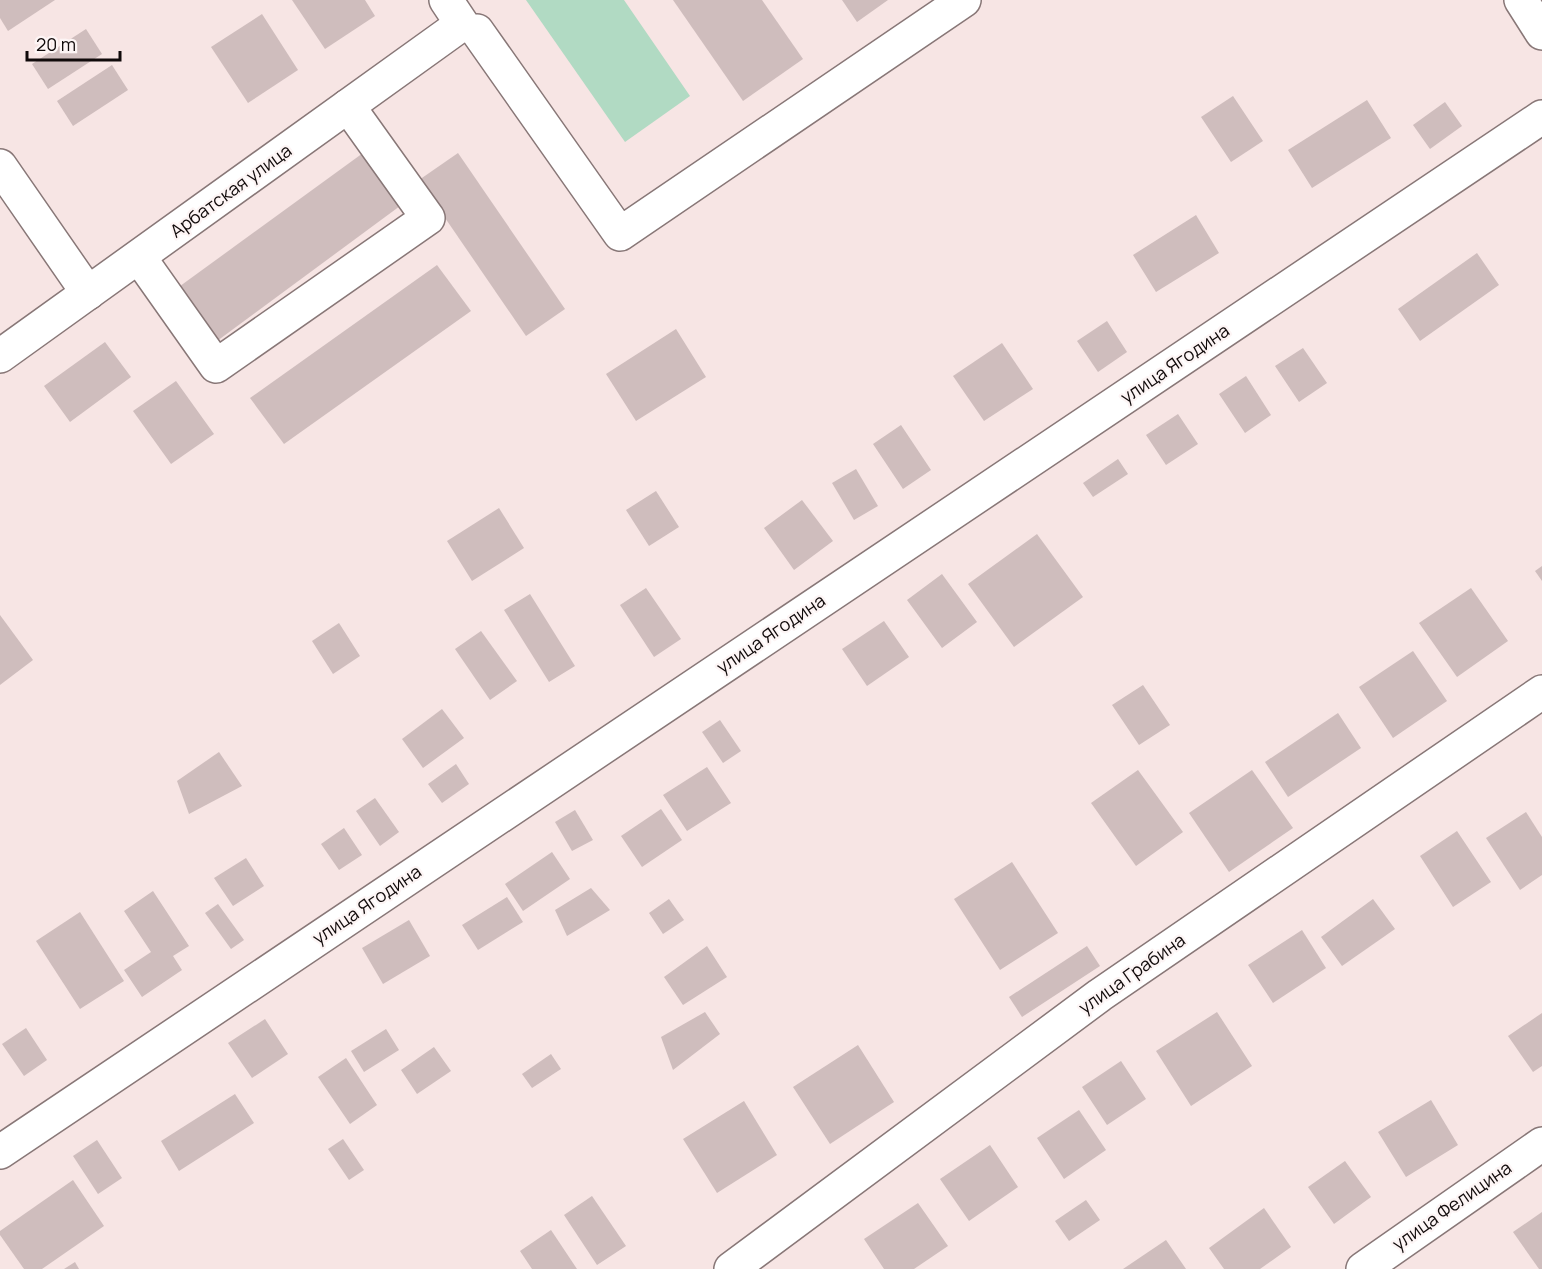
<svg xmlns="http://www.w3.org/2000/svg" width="1542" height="1269" viewBox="0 0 1542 1269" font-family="Manrope,sans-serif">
<rect width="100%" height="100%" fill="#f7e5e4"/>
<polygon fill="#b1dac3" points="526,0 624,0 690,96 625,142"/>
<g fill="#cfbdbd">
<polygon points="0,0 55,0 8,31 0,18"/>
<polygon points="292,0 365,0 375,16 325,49"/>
<polygon points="673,0 762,0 803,59 743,101"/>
<polygon points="842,0 888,0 857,22"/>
<polygon points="262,14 298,70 248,103 211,47"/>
<polygon points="86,29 102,54 48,89 32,64"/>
<polygon points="112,65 128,90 73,126 57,101"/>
<polygon points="1233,96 1263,141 1231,162 1201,117"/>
<polygon points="1367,100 1391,138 1312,188 1288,150"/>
<polygon points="1445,102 1462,126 1430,149 1413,125"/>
<polygon points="363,153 400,206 213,344 176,289"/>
<polygon points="458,153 565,309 526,336 419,180"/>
<polygon points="1196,215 1219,253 1156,292 1133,255"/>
<polygon points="1477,253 1499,285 1420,341 1398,309"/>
<polygon points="437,265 471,311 284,444 250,398"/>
<polygon points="1107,321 1127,352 1098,372 1077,341"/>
<polygon points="676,329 706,377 636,421 606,374"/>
<polygon points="105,342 131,377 70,422 44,386"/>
<polygon points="1002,343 1033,389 984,421 953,376"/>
<polygon points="1303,348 1327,383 1299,402 1275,366"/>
<polygon points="1246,376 1271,415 1245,433 1219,394"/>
<polygon points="176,381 214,434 171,464 133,411"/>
<polygon points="1178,414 1198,444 1166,465 1146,435"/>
<polygon points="901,425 931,470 903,489 873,444"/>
<polygon points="1118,459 1128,474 1093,497 1083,483"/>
<polygon points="856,469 878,506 854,520 832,483"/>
<polygon points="656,491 679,527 649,546 626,510"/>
<polygon points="802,500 833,541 794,570 764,528"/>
<polygon points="499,508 524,548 472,581 447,541"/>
<polygon points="1037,534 1083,597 1014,647 968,584"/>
<polygon points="1542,566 1542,581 1535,571"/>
<polygon points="942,574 977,622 942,648 907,600"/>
<polygon points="646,588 681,639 654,657 620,605"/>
<polygon points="1471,588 1508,641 1457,677 1419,623"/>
<polygon points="530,594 575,666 549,682 504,610"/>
<polygon points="0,615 33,660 0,685"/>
<polygon points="884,621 909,657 867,686 842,649"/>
<polygon points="339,623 360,656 333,674 312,641"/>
<polygon points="481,631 517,681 490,700 455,649"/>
<polygon points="1413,651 1447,701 1393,738 1359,687"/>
<polygon points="1143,685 1170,725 1139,745 1112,705"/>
<polygon points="442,709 464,738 423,768 402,739"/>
<polygon points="1338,713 1361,748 1288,797 1265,762"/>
<polygon points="720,720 741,751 723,763 702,732"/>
<polygon points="219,752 242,786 189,814 177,781"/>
<polygon points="456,764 469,784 442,803 428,784"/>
<polygon points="707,767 731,803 687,831 663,795"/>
<polygon points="1138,770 1183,832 1136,866 1091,803"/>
<polygon points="1252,770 1293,828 1229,872 1189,813"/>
<polygon points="375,798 399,832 380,846 356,811"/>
<polygon points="661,809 682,840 642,867 621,836"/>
<polygon points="575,810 593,840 572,851 555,822"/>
<polygon points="1526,812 1542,837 1542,875 1520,890 1486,838"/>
<polygon points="344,828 362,855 339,870 321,844"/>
<polygon points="1457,831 1491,882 1453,907 1420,856"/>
<polygon points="552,852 570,879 523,911 505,884"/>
<polygon points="246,858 264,886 233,906 214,878"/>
<polygon points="1012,862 1058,933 1000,970 954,899"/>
<polygon points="591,888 610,910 567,936 555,910"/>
<polygon points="153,891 189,946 173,956 182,970 142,997 124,970 151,952 124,911"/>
<polygon points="507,897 523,922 478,950 462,925"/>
<polygon points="669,899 684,920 663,934 649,913"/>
<polygon points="1373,899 1395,929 1342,966 1321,937"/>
<polygon points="218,904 244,940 231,949 205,913"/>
<polygon points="80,912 124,981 80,1009 36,941"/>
<polygon points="409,920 430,956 383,984 362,948"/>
<polygon points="1302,930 1326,968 1273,1003 1248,965"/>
<polygon points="707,946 727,977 683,1005 664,977"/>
<polygon points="1087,946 1100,966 1022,1017 1009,997"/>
<polygon points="705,1012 720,1034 673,1070 661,1037"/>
<polygon points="1217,1012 1252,1066 1191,1106 1156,1051"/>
<polygon points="1542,1013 1542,1066 1533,1072 1508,1036"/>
<polygon points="265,1019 288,1054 252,1078 228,1043"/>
<polygon points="26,1028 47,1060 24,1076 2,1044"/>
<polygon points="386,1029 399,1050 364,1072 351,1051"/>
<polygon points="858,1045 894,1102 830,1144 793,1087"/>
<polygon points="434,1047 451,1071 417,1094 401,1070"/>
<polygon points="551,1054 561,1069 532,1088 522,1074"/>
<polygon points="346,1058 377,1105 350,1124 318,1077"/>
<polygon points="1121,1061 1146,1099 1107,1125 1082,1087"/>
<polygon points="235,1094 254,1123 179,1171 161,1141"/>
<polygon points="1431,1100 1458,1145 1406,1177 1378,1132"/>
<polygon points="744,1101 777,1155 717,1193 683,1139"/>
<polygon points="1079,1110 1106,1150 1064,1179 1037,1138"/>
<polygon points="343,1139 364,1170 349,1180 328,1149"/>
<polygon points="97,1140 122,1178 98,1194 73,1156"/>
<polygon points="990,1145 1018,1187 969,1221 940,1179"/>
<polygon points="1345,1161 1371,1197 1334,1224 1308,1187"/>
<polygon points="73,1180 104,1226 42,1269 24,1269 0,1235 0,1231"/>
<polygon points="592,1196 626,1246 597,1265 564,1215"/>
<polygon points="1086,1200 1100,1220 1069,1241 1055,1221"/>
<polygon points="918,1203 948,1246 914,1269 884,1269 864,1239"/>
<polygon points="1264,1208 1291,1247 1260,1269 1224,1269 1209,1248"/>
<polygon points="1542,1212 1542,1269 1539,1269 1513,1232"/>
<polygon points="551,1230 577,1269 532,1269 520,1251"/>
<polygon points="1166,1240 1186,1269 1123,1269"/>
<polygon points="75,1262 79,1269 64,1269"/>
</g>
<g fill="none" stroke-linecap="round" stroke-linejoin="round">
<defs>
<g id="minor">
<polyline points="1521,0 1542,33"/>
<polyline points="477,31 620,234 964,0"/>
<polyline points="0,166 88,293"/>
<polyline points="139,257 216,366 428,218 348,106"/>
<polyline points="0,356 462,24 446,0"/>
<polyline points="0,1152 1542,117"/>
<polyline points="731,1269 1100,995 1542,692"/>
<polyline points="1363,1269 1542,1144"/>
</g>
</defs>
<use href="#minor" stroke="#877" stroke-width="36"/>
<use href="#minor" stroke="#fff" stroke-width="33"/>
</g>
<g text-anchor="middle" stroke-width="4.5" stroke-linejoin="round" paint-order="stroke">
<g font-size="18" fill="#100a0a" stroke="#fdf5f5">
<text transform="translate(231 191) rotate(-36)" y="6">Арбатская улица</text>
<text transform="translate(1175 364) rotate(-34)" y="6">улица Ягодина</text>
<text transform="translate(771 634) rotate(-34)" y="6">улица Ягодина</text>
<text transform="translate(367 905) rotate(-34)" y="6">улица Ягодина</text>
<text transform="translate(1132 974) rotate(-35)" y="6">улица Грабина</text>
<text transform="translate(1452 1206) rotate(-35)" y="6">улица Фелицина</text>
</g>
</g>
<path d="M27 51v9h93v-9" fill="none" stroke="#100a0a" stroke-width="3"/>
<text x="36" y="51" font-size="18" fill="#100a0a" stroke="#fdf5f5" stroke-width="4.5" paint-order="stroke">20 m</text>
</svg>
